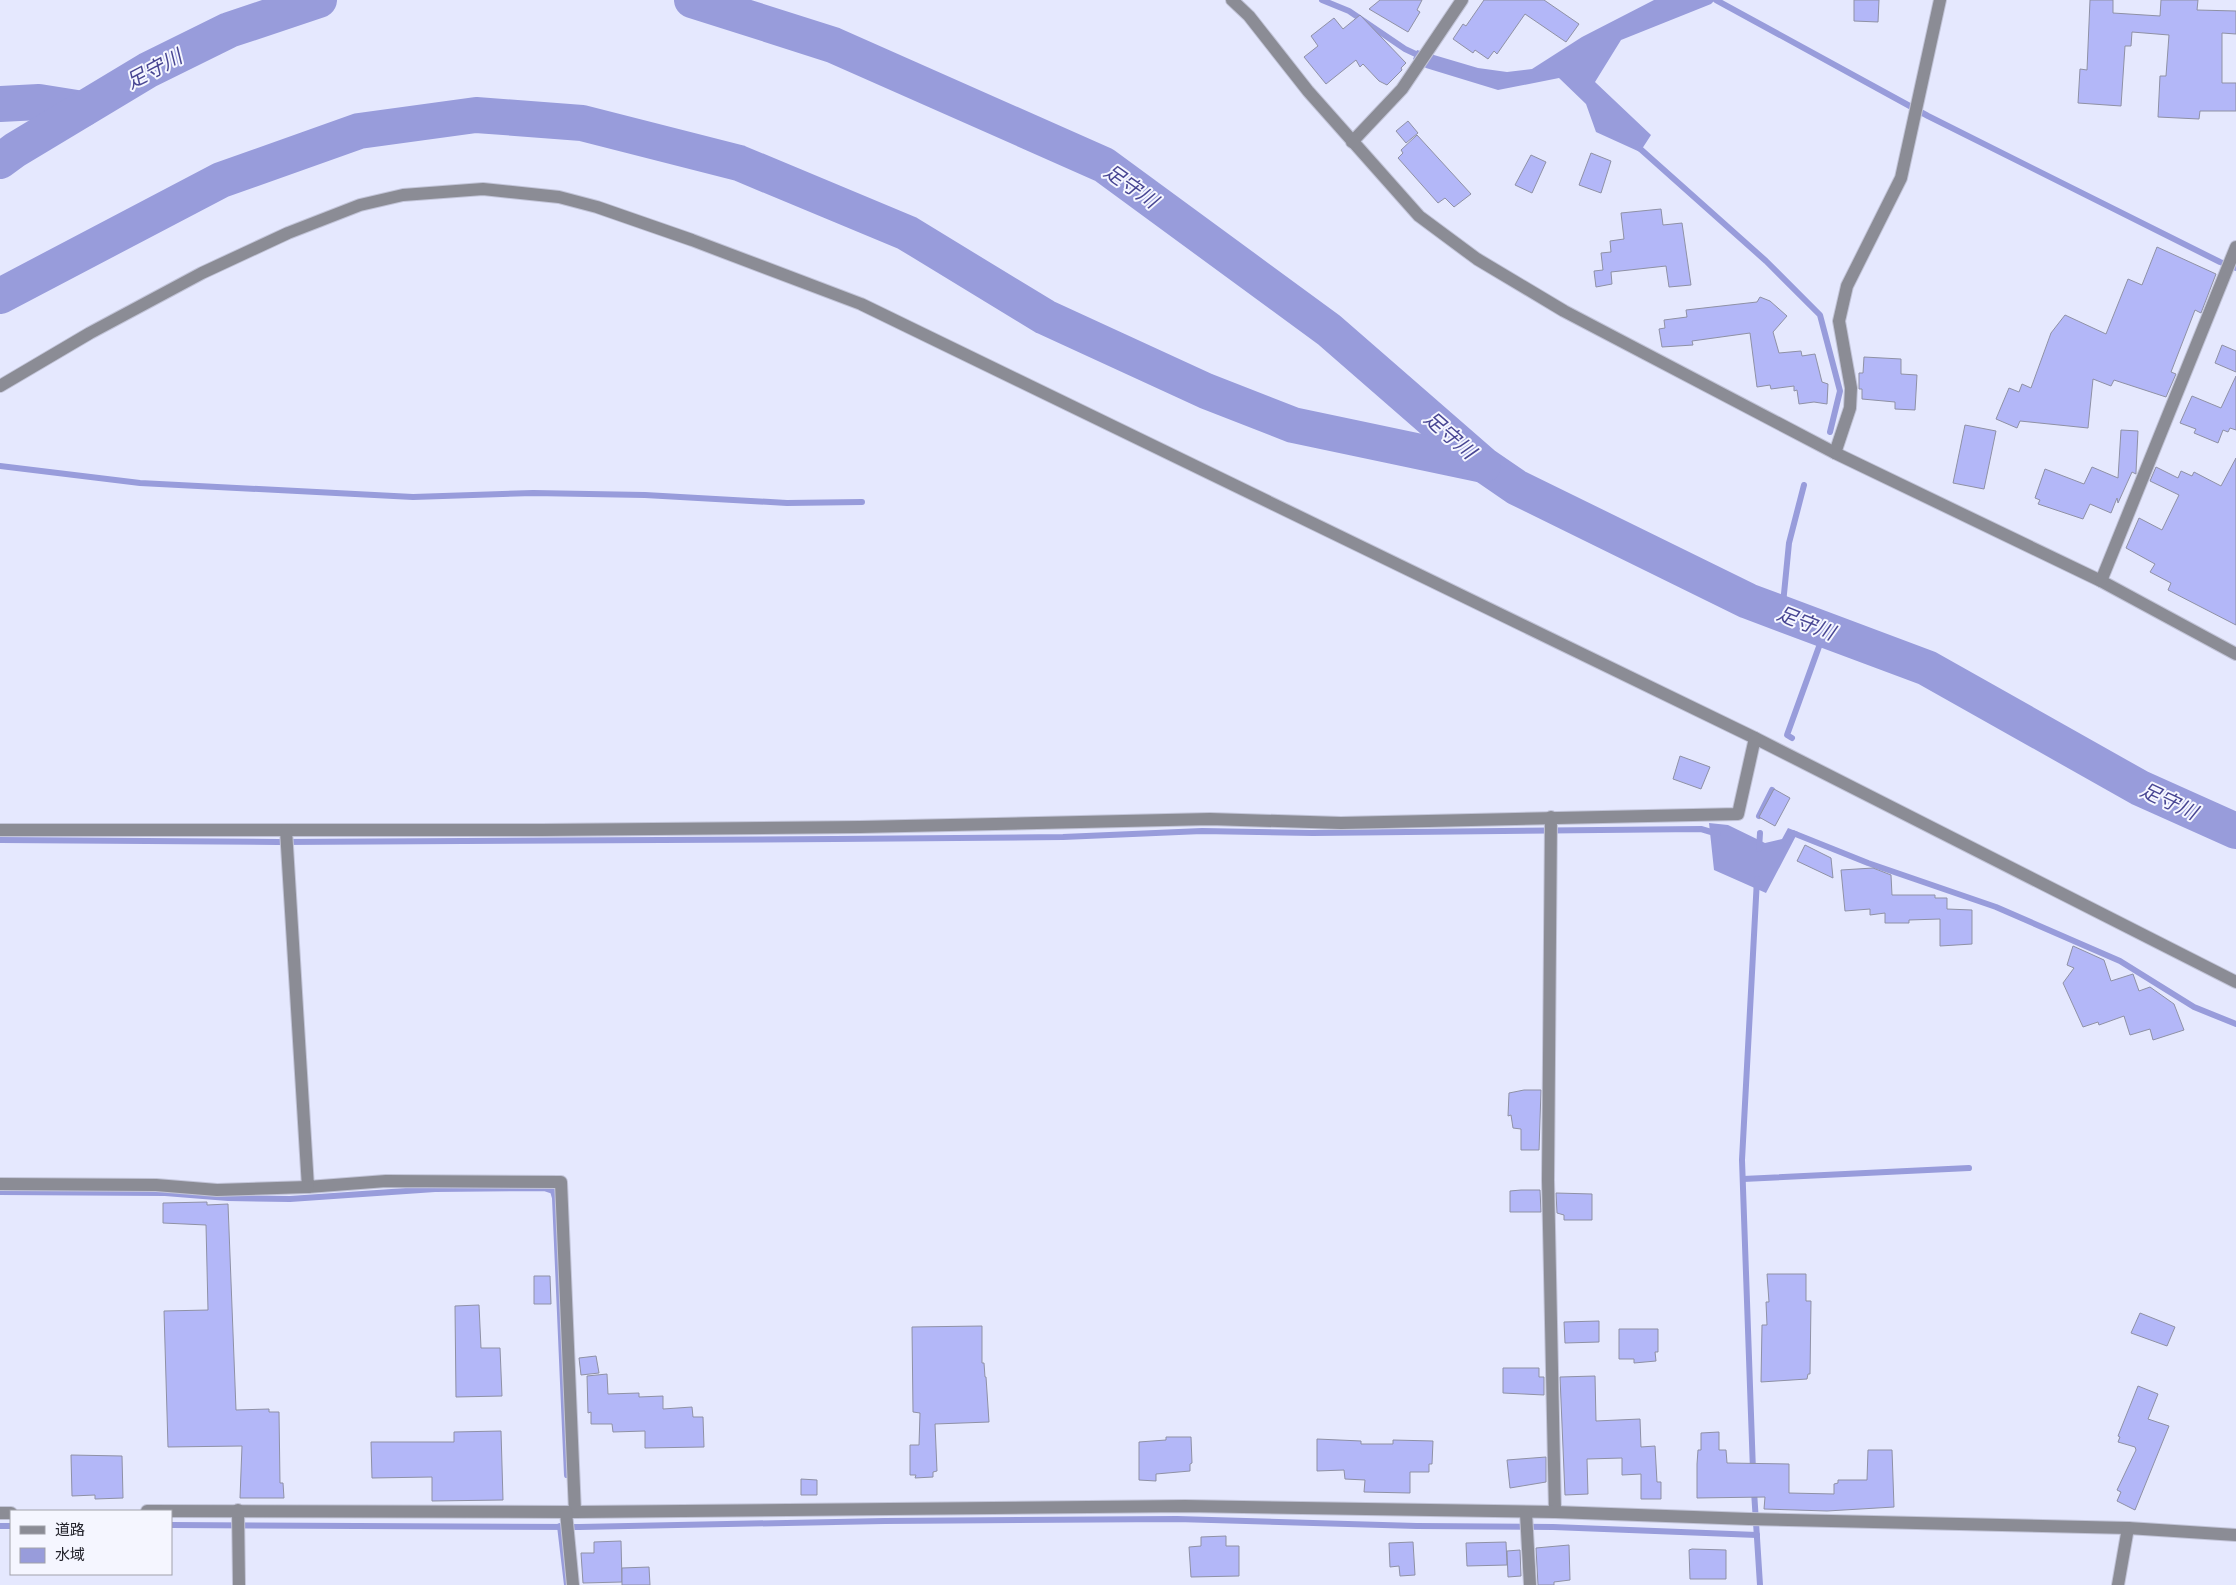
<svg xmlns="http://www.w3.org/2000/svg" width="2236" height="1585" viewBox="0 0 2236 1585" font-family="Cabin,'Noto Sans JP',sans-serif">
<rect width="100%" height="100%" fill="#e5e8fe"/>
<g fill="#989cdb">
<polygon points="1654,0 1715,0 1711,4 1621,40 1595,82 1651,135 1640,152 1596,132 1586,104 1559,78 1498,90 1426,68 1413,59 1417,50 1478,68 1507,72 1532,69 1582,37"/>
<polygon points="1709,823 1728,825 1765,843 1782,839 1788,828 1798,832 1766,893 1714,870"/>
</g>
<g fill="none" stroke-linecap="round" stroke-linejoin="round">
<g stroke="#989cdb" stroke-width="6">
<polyline points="1322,0 1349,11 1405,49 1422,57"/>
<polyline points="1716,0 1928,116 2220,262 2236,268"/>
<polyline points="1637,146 1766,261 1820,315 1840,391 1830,432"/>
<polyline points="0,466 140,483 413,497 533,493 645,495 787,503 862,502"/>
<polyline points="1782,614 1789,543 1804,485"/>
<polyline points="1792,738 1787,735 1825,630"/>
<polyline points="1759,816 1772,790"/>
<polyline points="1791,834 1793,833 1868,863 1996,907 2120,961 2194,1007 2236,1024"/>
<polyline points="0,840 279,842 835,839 1063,837 1202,831 1313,833 1701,829 1718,834"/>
<polyline points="1759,849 1760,833"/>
<polyline points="1743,1179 1969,1168"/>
<polyline points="0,1192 165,1193 228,1198 290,1199 435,1189 544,1188 553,1191 555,1198 567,1475"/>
<polyline points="1753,1471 1742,1160 1757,879"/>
<polyline points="1754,1491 1760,1585"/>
<polyline points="171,1525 579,1527 885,1521 1177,1519 1417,1526 1553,1527 1757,1535"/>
<polyline points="0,1526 11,1526"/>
<polyline points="560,1526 567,1585"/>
</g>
<g stroke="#989cdb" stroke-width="36">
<polyline points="692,0 833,45 1104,165 1329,330 1484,465 1516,487 1748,601 1927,668 2140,788 2236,831"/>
<polyline points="0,104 39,102 83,109"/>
<polyline points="0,161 15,150 148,70 229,30 319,0"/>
<polyline points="0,296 221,180 359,131 476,115 582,123 739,163 907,233 1045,317 1206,391 1293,425 1483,465"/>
</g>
</g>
<g fill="#b3b7f8" stroke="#8f91a5">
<polygon points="1380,0 1422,0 1417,10 1420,12 1408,32 1369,9"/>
<polygon points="1484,0 1544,0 1579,24 1566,42 1525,14 1497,54 1494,51 1488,59 1475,50 1473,53 1453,39 1463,24 1466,26"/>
<polygon points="1854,0 1879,0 1878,22 1854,21"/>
<polygon points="2090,0 2113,0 2113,13 2160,16 2161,0 2198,0 2197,10 2236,11 2236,34 2222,33 2222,83 2236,83 2236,111 2200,111 2199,119 2158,117 2160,76 2166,76 2169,35 2132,32 2131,46 2125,46 2121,106 2078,103 2080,69 2087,70"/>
<polygon points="1360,15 1406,63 1401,68 1402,70 1387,85 1379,81 1363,64 1360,67 1356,60 1326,84 1304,57 1318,46 1311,36 1334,18 1343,29"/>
<polygon points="1408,121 1418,133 1406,143 1396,131"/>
<polygon points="1417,135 1471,194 1454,207 1445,198 1438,203 1398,158 1403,153 1401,150"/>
<polygon points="1591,153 1611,161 1601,193 1579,185"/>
<polygon points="1531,155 1546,162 1532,193 1515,185"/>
<polygon points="1661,209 1663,225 1682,223 1691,285 1669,287 1666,266 1611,272 1612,284 1596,287 1594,271 1603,270 1601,253 1611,252 1610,241 1624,239 1621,213"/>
<polygon points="2157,247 2216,274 2201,313 2195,310 2171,372 2176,374 2166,397 2114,380 2111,386 2093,379 2088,428 2020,421 2017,428 1996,419 2009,388 2019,392 2022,384 2031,388 2051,333 2065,315 2106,334 2128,279 2142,285"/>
<polygon points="1760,297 1770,301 1787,316 1773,332 1779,353 1801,351 1802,356 1815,354 1822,382 1828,384 1827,404 1814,402 1799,404 1797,390 1794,391 1794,386 1771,389 1770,385 1757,387 1750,333 1692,341 1693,345 1662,347 1659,329 1665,328 1664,320 1687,317 1686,310 1757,302"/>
<polygon points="2222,345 2236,351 2236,372 2215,363"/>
<polygon points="1864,357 1901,359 1901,374 1917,375 1915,410 1895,409 1895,402 1862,399 1862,389 1859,389 1859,373 1863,373"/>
<polygon points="2236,376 2236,430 2230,428 2228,432 2223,430 2218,443 2194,433 2196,429 2180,423 2192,396 2221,408"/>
<polygon points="1965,425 1996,431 1984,489 1953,483"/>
<polygon points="2121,430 2138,431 2136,472 2136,474 2132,472 2118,503 2117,498 2111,513 2090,504 2083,519 2038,504 2040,500 2035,498 2045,469 2084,484 2092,467 2118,478"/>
<polygon points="2236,458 2236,625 2168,590 2171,583 2150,572 2155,564 2126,548 2139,518 2162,530 2179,495 2150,481 2156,467 2178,478 2181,471 2192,476 2194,472 2221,486"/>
<polygon points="1680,756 1710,767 1701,789 1673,779"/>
<polygon points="1774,789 1790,798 1775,826 1759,817"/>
<polygon points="1805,845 1831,858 1833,878 1797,861"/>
<polygon points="1873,868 1891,875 1892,895 1935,895 1935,898 1947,898 1947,909 1972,910 1972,944 1940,946 1940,919 1909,920 1909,923 1885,923 1885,913 1870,915 1870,909 1845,911 1841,870"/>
<polygon points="2073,946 2104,960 2111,981 2133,974 2139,991 2150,987 2174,1004 2184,1030 2153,1040 2150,1029 2130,1035 2124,1016 2099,1025 2098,1022 2083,1027 2063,983 2074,968 2067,965"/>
<polygon points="1524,1090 1541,1090 1539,1150 1521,1150 1521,1129 1513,1128 1511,1115 1508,1116 1509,1093"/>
<polygon points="1521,1190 1540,1190 1541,1212 1510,1212 1510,1191"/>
<polygon points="1556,1193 1592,1194 1592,1220 1564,1220 1564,1215 1557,1213"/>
<polygon points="207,1202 207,1205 228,1204 236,1410 269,1409 269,1412 279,1412 280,1483 283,1483 284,1498 240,1498 242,1446 168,1447 164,1311 208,1310 206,1225 163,1223 163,1203"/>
<polygon points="1767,1274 1806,1274 1806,1301 1811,1301 1810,1374 1808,1374 1807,1379 1761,1382 1762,1325 1767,1325 1766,1302 1769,1302"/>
<polygon points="534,1276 550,1276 551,1304 534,1304"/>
<polygon points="479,1305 481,1348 500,1348 502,1396 456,1397 455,1306"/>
<polygon points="2140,1313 2175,1327 2167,1346 2131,1333"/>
<polygon points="1599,1321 1599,1342 1565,1343 1564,1322"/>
<polygon points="982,1326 982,1363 984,1363 985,1377 986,1377 989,1422 935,1424 937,1471 933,1472 933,1477 915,1478 916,1475 910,1475 910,1445 919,1445 920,1413 913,1412 912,1327"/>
<polygon points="1619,1329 1658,1329 1658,1352 1655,1352 1656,1361 1634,1363 1634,1359 1619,1359"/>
<polygon points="596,1356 599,1373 581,1375 579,1358"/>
<polygon points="1503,1368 1539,1368 1539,1377 1544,1377 1544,1395 1503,1393"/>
<polygon points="607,1374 608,1394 639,1393 639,1397 663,1396 663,1409 692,1407 693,1417 703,1417 704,1447 645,1448 645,1431 613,1432 612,1424 591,1424 591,1412 588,1413 587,1376"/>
<polygon points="1595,1376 1596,1421 1640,1419 1641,1447 1655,1446 1657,1482 1661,1482 1661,1499 1641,1499 1641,1474 1622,1475 1622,1458 1587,1459 1588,1494 1565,1495 1560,1377"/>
<polygon points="2138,1386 2158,1394 2148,1419 2169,1426 2135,1510 2117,1501 2121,1492 2117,1490 2136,1450 2135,1447 2118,1442 2120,1437 2118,1436"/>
<polygon points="501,1431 503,1500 432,1501 432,1477 372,1478 371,1442 454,1442 454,1432"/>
<polygon points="1719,1432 1719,1450 1726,1450 1727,1463 1789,1464 1789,1493 1834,1494 1834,1484 1838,1483 1838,1480 1867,1480 1868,1450 1892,1450 1894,1507 1827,1511 1764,1509 1765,1497 1697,1498 1697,1464 1698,1450 1701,1450 1701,1433"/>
<polygon points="1166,1437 1191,1437 1192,1463 1190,1464 1190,1471 1156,1474 1156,1481 1139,1480 1139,1442 1166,1440"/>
<polygon points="1317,1439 1361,1441 1361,1444 1393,1444 1393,1440 1433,1441 1432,1464 1429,1464 1429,1472 1410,1472 1410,1493 1364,1492 1365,1480 1345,1479 1344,1470 1317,1471"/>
<polygon points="71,1455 122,1456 123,1498 95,1499 95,1495 72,1496"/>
<polygon points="1546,1457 1546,1482 1510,1488 1507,1460"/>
<polygon points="801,1479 817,1480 817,1495 801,1495"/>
<polygon points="1226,1536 1226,1546 1239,1546 1239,1576 1191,1577 1189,1547 1201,1546 1201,1537"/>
<polygon points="621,1541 622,1582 583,1583 581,1553 594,1553 594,1542"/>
<polygon points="1413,1542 1415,1575 1400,1576 1399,1566 1390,1567 1389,1543"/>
<polygon points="1506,1542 1507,1565 1467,1566 1466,1543"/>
<polygon points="1569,1545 1570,1580 1554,1582 1554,1585 1538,1585 1536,1548"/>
<polygon points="1692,1549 1726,1550 1726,1579 1690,1579 1689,1550"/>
<polygon points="1520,1550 1521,1576 1508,1577 1507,1551"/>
<polygon points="649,1567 650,1585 622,1585 622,1568"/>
</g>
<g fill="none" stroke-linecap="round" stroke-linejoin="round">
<defs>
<g id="minor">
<polyline points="1232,0 1249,16 1308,91 1419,216 1477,259 1564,311 1835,453 2101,581 2236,654"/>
<polyline points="1352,142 1402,89 1462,0"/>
<polyline points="0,386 90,333 202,273 288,233 360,205 403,195 483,189 559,197 597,207 692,240 861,304 1755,738 2236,982"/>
<polyline points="1835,453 1850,408 1851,388 1839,321 1847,286 1901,178 1940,0"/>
<polyline points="2101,581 2236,247"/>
<polyline points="1551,817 1548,1180 1555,1512"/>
<polyline points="0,830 542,830 860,827 1210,819 1341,823 1738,814 1755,738"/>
<polyline points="286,830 308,1187 386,1181 561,1182 575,1512"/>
<polyline points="0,1184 156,1185 217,1190 308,1187"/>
<polyline points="238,1510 239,1585"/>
<polyline points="147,1511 575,1512 1185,1506 1555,1512 1749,1519 2128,1528 2236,1535"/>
<polyline points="566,1512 573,1585"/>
<polyline points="0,1513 11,1513"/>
<polyline points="1526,1513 1530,1585"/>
<polyline points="2118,1585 2128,1528"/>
</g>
</defs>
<use href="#minor" stroke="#c2c4d8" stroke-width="14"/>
<use href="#minor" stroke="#8b8c95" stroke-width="12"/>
</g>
<g text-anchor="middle" stroke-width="4" stroke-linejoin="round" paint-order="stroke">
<g font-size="20" font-style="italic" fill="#484693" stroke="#f5f6ff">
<text transform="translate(154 69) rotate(-28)" y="7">足守川</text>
<text transform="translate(1131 186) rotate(35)" y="7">足守川</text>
<text transform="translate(1450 435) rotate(41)" y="7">足守川</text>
<text transform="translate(1806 623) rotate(21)" y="7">足守川</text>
<text transform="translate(2169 801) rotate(25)" y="7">足守川</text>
</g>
</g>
<rect x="10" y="1510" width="162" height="65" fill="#f5f6ff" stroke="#a1a1aa"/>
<rect x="20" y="1526" width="25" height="8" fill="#8b8c95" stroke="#a1a1aa"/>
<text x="55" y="1535" font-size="15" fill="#22222a">道路</text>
<rect x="20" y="1548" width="25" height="15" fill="#989cdb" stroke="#a1a1aa"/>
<text x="55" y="1560" font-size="15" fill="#22222a">水域</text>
</svg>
